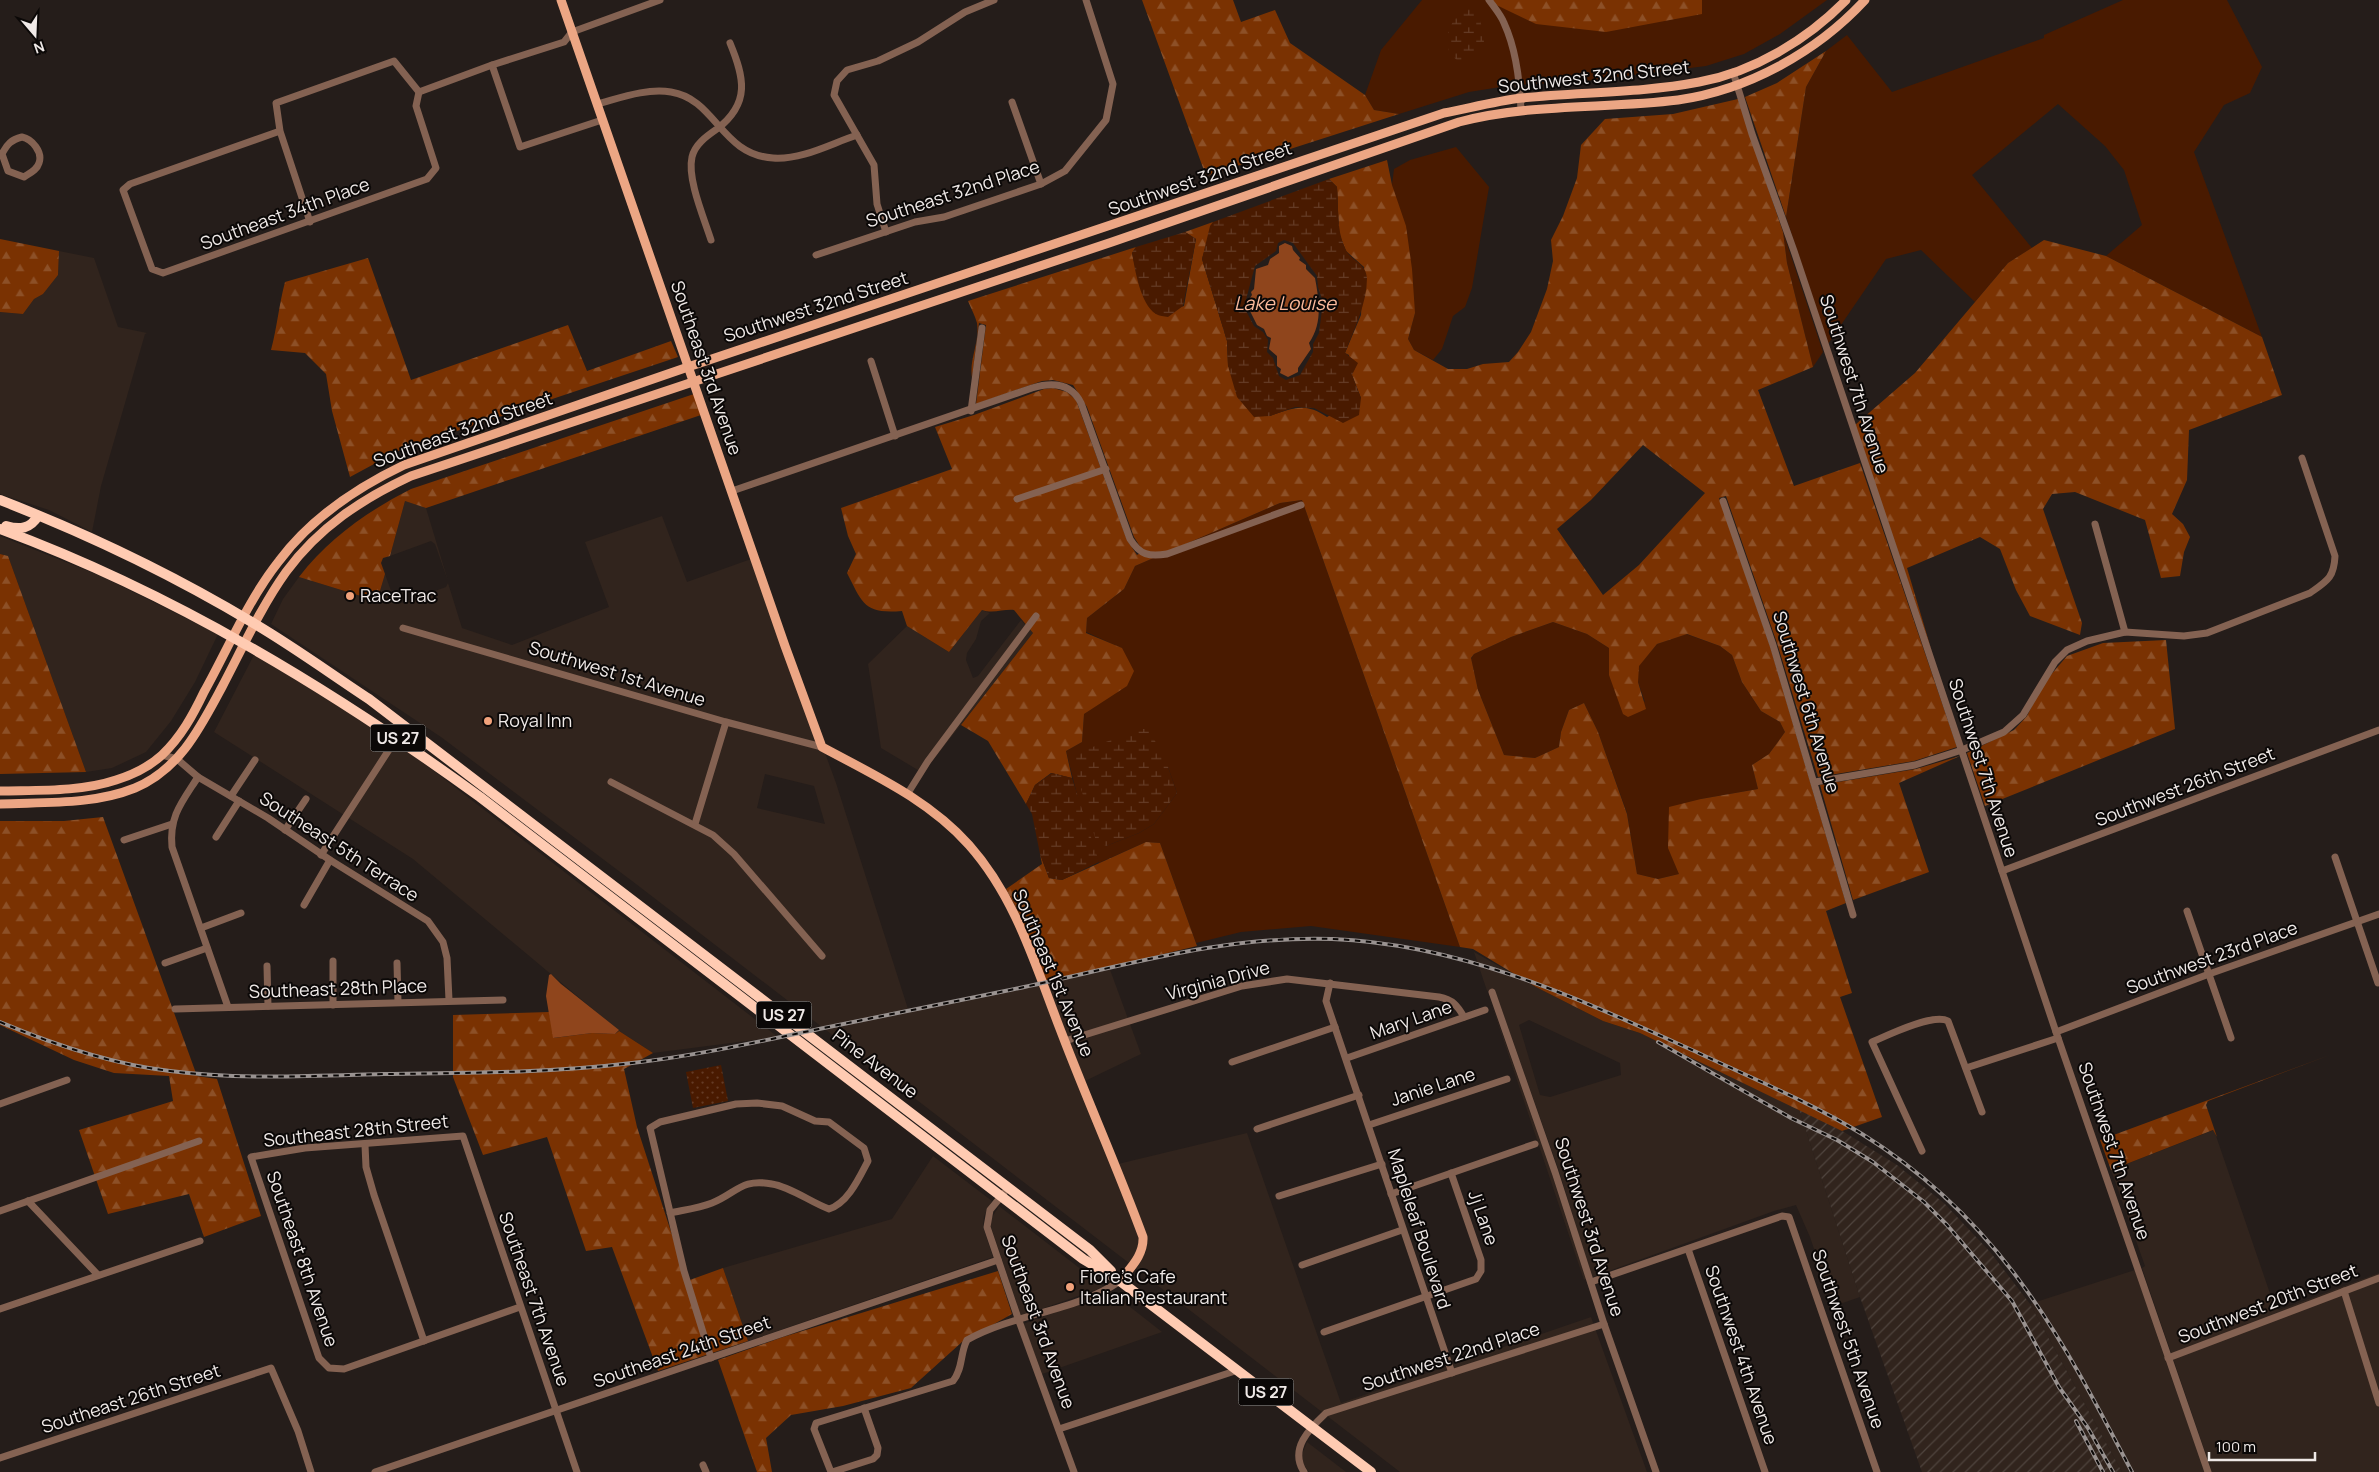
<svg xmlns="http://www.w3.org/2000/svg" width="2379" height="1472" viewBox="0 0 2379 1472" font-family="Manrope,sans-serif">
<defs>
<pattern id="industrial-furrows" width="10" height="10" patternUnits="userSpaceOnUse" patternTransform="scale(1.25)"><rect width="10" height="10" fill="#31241d"/><path d="M-1 1l2-2M0 10L10 0M9 11l2-2" fill="none" stroke="#4f443e"/></pattern>
<pattern id="forest-firs" width="22" height="20" patternUnits="userSpaceOnUse" patternTransform="scale(1.25)"><rect width="22" height="20" fill="#7a3202"/><path d="M5 1l3.5 6h-7zM16 11l3.5 6h-7z" fill="#8d5027"/></pattern>
<pattern id="wetland-marsh" width="20" height="14" patternUnits="userSpaceOnUse" patternTransform="scale(1.25)"><rect width="20" height="14" fill="#491a00"/><path d="M1 5h8M5 5V1M11 12h8M15 12V8" fill="none" stroke="#643b25"/></pattern>
<pattern id="park-dots" width="8" height="8" patternUnits="userSpaceOnUse" patternTransform="scale(1.25)"><rect width="8" height="8" fill="#491a00"/><path d="M2 2h.1M6 6h.1" fill="none" stroke="#643b25" stroke-width="1.8" stroke-linecap="round"/></pattern>
</defs>
<rect width="100%" height="100%" fill="#251d1a"/>
<g fill="#31241d" fill-rule="evenodd">
<polygon points="59,251 94,258 118,327 147,333 145,334 101,486 92,532 49,510 0,494 0,312 23,314 34,299 43,294 58,275"/>
<polygon points="405,501 426,508 448,581 435,544 431,541 390,556"/>
<path d="M662,516l25,66 64,-23 68,191 6,3 11,30 72,226 131,-26 101,255 -5,17 -6,8 -493,-379 -195,-147 -170,-113 12,-25 16,-22 78,24 8,-27 10,28 4,2 47,-17 2,-4 14,45 50,17 97,-38 -24,-65zM765,774l49,12 11,38 -68,-16z"/>
<polygon points="0,536 101,576 218,634 195,682 171,721 146,752 112,768 86,772 8,556 0,554"/>
<polygon points="982,610 990,613 981,621 976,639 967,653 966,660 973,678 978,676 1021,620 1033,633 923,773 881,748 868,664 907,626 949,652"/>
<polygon points="255,653 320,692 421,761 778,1037 653,1053 619,1031 413,859 214,732"/>
<path d="M1474,952l62,35 67,34 37,12 159,76 61,188 -23,8 -7,-9 -20,-59 -14,-32 -22,6 -190,69zM1494,988l65,183 19,61 -7,2 -19,-61 -65,-182zM1529,1020l91,43 1,12 -71,22 -10,-2 -21,-70z"/>
<polygon points="1109,967 1141,1054 1085,1081 1046,982"/>
<polygon points="2214,1130 2275,1308 2279,1310 2379,1273 2379,1472 2212,1472 2142,1268 2145,1266 2111,1170"/>
<polygon points="1247,1133 1341,1403 1591,1317 1647,1472 1400,1472 1135,1268 1146,1252 1147,1238 1118,1164"/>
<polygon points="933,1156 992,1201 984,1216 983,1227 993,1257 748,1341 723,1268 892,1219"/>
<polygon points="999,1206 1104,1287 1021,1316 991,1227 991,1219"/>
<polygon points="2135,1270 2165,1359 2205,1472 2122,1472 2030,1304"/>
<polygon points="1111,1292 1162,1332 1042,1374 1023,1324"/>
<polygon points="1307,1442 1346,1472 1309,1472 1302,1462 1301,1457"/>
</g>
<polygon fill="url(#industrial-furrows)" points="1799,1109 1836,1127 1897,1165 1945,1204 1991,1253 2030,1304 2122,1472 1922,1472 1860,1297"/>
<g fill="#491a00" fill-rule="evenodd">
<polygon points="1422,0 1486,0 1702,13 1702,0 1827,0 1780,34 1744,54 1706,66 1578,82 1513,85 1469,92 1399,114 1374,110 1365,95 1381,50"/>
<polygon points="2123,0 2227,0 2262,67 2250,93 2224,105 2194,152 2262,337 2106,256 2142,225 2124,170 2105,146 2058,104 1972,175 2032,248 2008,263 1975,302 1921,250 1886,259 1828,344 1786,217 1806,87 1826,51 1847,35 1892,92 2044,38 2044,35"/>
<polygon points="1456,147 1489,187 1472,288 1465,307 1453,316 1442,349 1433,360 1414,350 1408,339 1415,313 1392,185 1394,169 1410,160"/>
<polygon points="1783,232 1823,352 1813,367 1787,263"/>
<path d="M1302,500l158,447 -149,-21 -70,6 -45,11 -36,-100 -14,-1 -47,21 -16,-45 -17,-67 16,-9 2,-28 18,-13 19,-53 -35,-16 1,-14 37,-29 11,-23 145,-63zM1168,767l9,26 -23,31 -15,9 -33,13z"/>
<polygon points="1553,622 1587,634 1609,648 1609,675 1645,702 1638,682 1638,666 1657,644 1686,634 1720,646 1732,655 1742,682 1761,711 1780,722 1785,732 1769,754 1752,765 1758,789 1701,799 1679,874 1658,879 1637,874 1627,813 1598,732 1584,703 1569,710 1561,732 1559,747 1535,758 1504,755 1478,690 1471,659 1474,654 1511,637"/>
</g>
<g fill="url(#forest-firs)" fill-rule="evenodd">
<polygon points="1142,0 1233,0 1241,22 1275,10 1290,43 1365,95 1374,110 1399,114 1206,176"/>
<polygon points="1486,0 1702,0 1702,14 1606,32 1536,24"/>
<polygon points="1826,51 1806,87 1786,217 1745,97 1777,83"/>
<path d="M1738,99l45,133 4,31 26,104 -55,23 36,96 66,-23 97,284 -43,14 -96,16 -41,-134 -51,-147 -7,2 51,148 76,257 -20,8 26,82 -12,4 42,120 -40,14 -202,-98 -37,-12 -67,-34 -63,-38 -13,-2 -158,-447 -22,3 -145,63 -11,23 -37,29 -1,15 36,15 12,23 -7,15 -43,28 -2,28 -16,9 6,27 -21,-5 -16,12 -9,19 -38,-63 -27,-16 72,-92 -19,-23c-11,-1 -21,4 -32,0l-33,42 -42,-26 -5,-15c-38,3 -39,-7 -55,-38l9,-19 -8,-18 -7,-28 111,-39 -17,-42 39,-12 70,-26 9,-1 14,4 9,8 51,140 10,15 6,-4 -9,-14 -47,-130 -14,-22 -20,-5 -11,1 -66,23 10,-79 -7,-2 -7,55c-3,-19 8,-36 5,-55 -2,-7 -6,-15 -9,-22l168,-54 -4,6c5,23 10,41 24,61l28,-8 12,-67 -11,-7 28,-10 -11,37 25,82 1,25 42,50c23,-8 35,-14 57,1l34,-19 -9,-23 -3,-20 -4,-2 16,-38 3,-48 -18,-16 -7,-18 -2,-46 -8,-8 58,-19 5,25 14,41 6,43 3,44 -7,26 6,11 34,19h19l16,-5 26,-2 9,-10 13,-20 16,-43 6,-28 -2,-21 12,-24 14,-38 4,-33 24,-26 68,-5zM1643,445l62,48 -66,72 -36,30 -46,-66 34,-29zM1553,622l34,12 22,14v27l14,39 5,3 18,-8 -8,-27 1,-16 18,-22 30,-10 33,12 12,9 10,27 19,29 19,11 5,10 -16,22 -17,11 6,24 -57,10 -32,8 -1,41 11,26 -21,5 -21,-5 -10,-60 -29,-82 -14,-29 -15,7 -8,22 -2,15 -24,11 -31,-3 -26,-65 -7,-32 3,-4 37,-17z"/>
<polygon points="0,239 59,251 58,275 43,294 34,299 23,314 0,312"/>
<polygon points="2044,240 2106,256 2262,337 2282,395 2189,430 2187,480 2172,514 2183,524 2190,537 2184,552 2180,576 2161,578 2145,520 2075,492 2052,494 2043,509 2082,623 2080,635 2030,616 2016,590 2000,549 1980,537 1907,568 1932,652 1855,425 1915,373 2008,263"/>
<path d="M368,258l43,122 157,-55 19,46 84,-30 7,16 -278,93 -50,27 -18,-66 -6,-37 -21,-21 -34,-3c6,-23 8,-45 14,-68z"/>
<path d="M694,394l7,21 -275,93 -21,-7 -15,55 -7,2 -2,5 4,11 -8,27 -78,-24c30,-39 69,-66 112,-88z"/>
<polygon points="0,554 8,556 86,772 0,774"/>
<polygon points="2166,640 2175,729 1985,806 1967,753 2014,730 2027,716 2043,684 2067,656 2103,643"/>
<polygon points="1960,756 1899,783 1929,872 1853,900 1820,785 1916,769"/>
<polygon points="103,817 197,1076 217,1079 261,1216 204,1237 189,1194 108,1214 79,1130 173,1101 169,1076 114,1073 74,1060 0,1025 0,821 64,821"/>
<polygon points="1146,842 1160,843 1197,946 1046,982 1020,915 1006,889 1042,864 1040,854 1049,878 1062,880"/>
<polygon points="549,1012 554,1038 592,1033 615,1034 619,1031 653,1053 624,1069 637,1127 687,1281 723,1268 748,1341 658,1371 612,1247 586,1251 547,1137 483,1155 453,1077 453,1015"/>
<polygon points="2330,1055 2208,1101 2206,1105 2217,1137 2213,1130 2111,1170 2100,1140"/>
<polygon points="998,1271 1012,1314 962,1342 911,1388 843,1406 791,1415 766,1438 772,1472 757,1472 718,1360 783,1337"/>
</g>
<g fill="url(#wetland-marsh)" fill-rule="evenodd">
<path d="M1469,7l7,2 6,18 2,15 -11,15 -13,6c-3,-3 -9,-8 -11,-12 -6,-17 5,-37 20,-44z"/>
<path d="M1329,179l8,8c2,20 -1,42 8,61 5,13 21,14 22,30 0,26 -13,51 -22,75l13,10 -6,12 9,23 -2,17 -16,8 -29,-15 -19,-1 -25,9 -16,1 -17,-20 -9,-31 -1,-25 -25,-82 8,-33 3,-4zM1284,240l9,3 24,33 1,11 5,15 -4,31 -6,11v8l-13,23 -14,5 -7,-4 -6,-18 -6,-6 1,-12 -5,-8 -9,-6 -10,-19 11,-41 21,-15 2,-8z"/>
<path d="M1185,232l11,7 -13,67 -15,11c-4,-1 -9,-1 -12,-3 -16,-10 -21,-45 -24,-61l4,-6z"/>
<polygon points="1140,729 1149,729 1168,767 1177,793 1154,824 1139,833 1106,846 1096,841 1074,764 1074,757 1090,748"/>
<polygon points="1052,773 1072,778 1099,862 1062,880 1049,878 1040,854 1032,814 1026,804 1035,785"/>
</g>
<polygon fill="url(#park-dots)" points="721,1065 728,1101 693,1108 686,1072"/>
<g fill="#8f451c">
<path d="M1285,243l7,3 1,4 7,8 -1,2 7,5v4l9,9c4,22 8,45 -6,65l2,6 -13,19v4l-10,5 -8,-4 1,-4 -4,-3v-10l-8,-7 2,-11 -4,-2 -3,-7 -7,-4 -10,-20 4,-3 -1,-4 2,-3 -1,-3 3,-3 2,-20 12,-4 2,-6 9,-6v-7z"/>
<polygon points="551,974 561,984 619,1030 615,1034 592,1033 553,1038 546,996 549,975"/>
</g>
<g fill="none" stroke-linecap="round" stroke-linejoin="round">
<g stroke="#846252" stroke-width="7">
<path d="M1489,0c5,7 12,15 15,23 12,26 16,60 17,88"/>
<polyline points="492,65 520,147 602,120"/>
<polyline points="1733,72 1752,134 1794,251 2056,1032 2208,1472"/>
<polyline points="419,92 492,65 564,42 572,32 660,0"/>
<polyline points="1012,102 1041,184"/>
<path d="M597,104c23,-6 49,-16 74,-12 45,7 50,63 102,66 29,2 57,-14 84,-23"/>
<polyline points="280,131 130,184 123,190 152,269 163,273 427,179 436,168 416,106 419,92 394,61 276,103 280,131 310,222"/>
<path d="M22,137c10,2 21,15 17,26 -2,7 -9,10 -15,14l-16,-6 -6,-17c5,-10 9,-14 20,-17z"/>
<polyline points="886,232 877,204 874,165 834,95 837,81 847,70 878,61 918,42 965,12 994,0"/>
<path d="M711,240c-7,-22 -24,-61 -19,-83 3,-13 15,-21 25,-28 34,-26 27,-52 13,-86"/>
<polyline points="816,255 915,222 944,217 1041,184 1065,171 1106,120 1113,84 1086,0"/>
<polyline points="871,361 895,436"/>
<polyline points="971,411 982,328"/>
<path d="M732,491l300,-103c20,-6 39,-5 49,15l49,136c10,16 19,18 37,15l134,-49"/>
<polyline points="1017,499 1106,469"/>
<polyline points="1723,501 1773,645 1853,915"/>
<polyline points="2095,524 2125,632"/>
<polyline points="403,628 726,722 822,747"/>
<polyline points="162,755 177,759 198,777 268,818 330,860 428,921 443,942 447,958 449,1000"/>
<path d="M198,777c-16,25 -29,39 -26,70l56,160"/>
<polyline points="611,782 713,835 734,854 822,956"/>
<path d="M1815,782l100,-17 47,-15 42,-18 19,-17 32,-53 12,-12 20,-9 38,-9 59,4 23,-3 103,-40c17,-12 24,-15 25,-37l-33,-98"/>
<polyline points="908,793 928,761 1036,616"/>
<polyline points="231,796 255,760"/>
<polyline points="695,824 726,722"/>
<polyline points="285,830 306,799"/>
<polyline points="216,837 239,801"/>
<polyline points="124,840 172,824"/>
<polyline points="321,855 405,725"/>
<polyline points="2335,857 2378,983"/>
<polyline points="2002,871 2379,730"/>
<polyline points="304,905 330,860"/>
<polyline points="2187,911 2231,1038"/>
<polyline points="201,928 241,913"/>
<polyline points="165,963 207,948"/>
<polyline points="397,963 398,1002"/>
<polyline points="267,966 268,1006"/>
<polyline points="1330,983 1326,1001 1452,1373"/>
<polyline points="1492,992 1555,1172 1604,1324 1656,1472"/>
<polyline points="333,1005 333,961"/>
<polyline points="175,1009 503,1000"/>
<polyline points="2056,1032 2209,974 2379,914"/>
<path d="M1065,1041l177,-55 45,-7 152,18c14,3 18,8 25,20"/>
<polyline points="1347,1058 1485,1010"/>
<polyline points="1232,1062 1335,1027"/>
<polyline points="1966,1068 2058,1038"/>
<polyline points="0,1104 67,1080"/>
<polyline points="1369,1125 1507,1079"/>
<polyline points="1257,1129 1359,1095"/>
<polyline points="365,1145 366,1167 374,1195 424,1341"/>
<path d="M1922,1151l-50,-109c16,-7 61,-29 76,-21l34,91"/>
<polyline points="1004,1193 990,1210 987,1227 1019,1321 1074,1472"/>
<polyline points="1391,1194 1535,1144"/>
<polyline points="1279,1196 1382,1164"/>
<polyline points="28,1201 98,1275"/>
<polyline points="0,1211 199,1141"/>
<path d="M670,1213c14,-3 29,-5 42,-10 25,-10 29,-25 60,-19 19,3 38,18 57,25 19,-6 30,-31 39,-48l-4,-13 -35,-26 -14,-1 -33,-15 -25,-3 -21,1 -76,18 -10,6 34,143 27,87"/>
<polyline points="1688,1249 1765,1472"/>
<polyline points="1302,1265 1402,1230"/>
<polyline points="1591,1282 1782,1216 1789,1217 1877,1472"/>
<polyline points="2344,1291 2379,1403"/>
<polyline points="520,1307 344,1369 329,1368 319,1358 251,1157 305,1148 463,1136 577,1472"/>
<polyline points="0,1309 200,1241"/>
<polyline points="1324,1332 1476,1279 1481,1271 1481,1260 1451,1173"/>
<polyline points="2168,1358 2379,1278"/>
<polyline points="1059,1429 1238,1370"/>
<polyline points="0,1458 271,1368 298,1431 311,1472"/>
<polyline points="703,1465 706,1472"/>
<polyline points="375,1472 998,1260"/>
<path d="M831,1472l-17,-43 2,-6 137,-42c10,-12 7,-28 14,-41 48,-27 108,-28 153,-59"/>
<polyline points="832,1472 873,1459 877,1455 878,1448 864,1408"/>
<path d="M1304,1472c-15,-23 5,-43 22,-59l278,-89"/>
</g>
<g stroke="#eca684" stroke-width="9">
<path d="M561,0l224,646 37,101c52,28 107,53 147,98 48,54 67,123 93,189 26,68 56,135 81,203 1,18 -12,30 -23,44"/>
<path d="M0,791c38,-1 80,1 116,-11 16,-5 34,-14 46,-25 19,-18 31,-40 42,-63 24,-43 44,-92 75,-131 32,-43 77,-73 125,-96l284,-98 756,-254c26,-5 52,-12 78,-15 59,-6 119,-5 177,-16 55,-10 109,-43 147,-82"/>
<path d="M0,804c44,-2 93,1 135,-16 45,-19 65,-60 87,-101 20,-38 39,-80 64,-115 33,-45 76,-73 125,-96l701,-234 347,-120c72,-19 146,-13 219,-22 70,-10 139,-48 187,-100"/>
</g>
<g stroke="#ffcbb2" stroke-width="10">
<path d="M0,500c88,34 175,76 255,124 39,23 76,50 114,75l721,551 21,21"/>
<path d="M6,526c14,4 24,3 32,-10"/>
<path d="M0,529c173,64 331,160 480,268l603,462 37,22 251,191"/>
</g>
<defs>
<g id="rail">
<path d="M0,1022c55,23 111,42 170,49 71,9 143,5 214,3 83,-1 166,-1 248,-11 63,-7 125,-21 187,-34 62,-13 124,-25 186,-38 109,-22 215,-56 327,-52 129,5 245,59 360,111 57,27 116,51 170,84 137,85 198,200 270,338"/>
<polyline points="1658,1042 1791,1118 1837,1140 1873,1162 1924,1202 1947,1225 2012,1301 2059,1387 2088,1428 2113,1472"/>
<polyline points="2076,1421 2103,1472"/>
</g>
</defs>
<use href="#rail" stroke="#999290" stroke-width="4"/>
<use href="#rail" stroke="#0b0807" stroke-width="2" stroke-dasharray="5.5" stroke-linecap="butt"/>
</g>
<g fill="#f1a27b" stroke="#0b0807" stroke-width="2">
<circle cx="350" cy="596" r="5"/>
<circle cx="488" cy="721" r="5"/>
<circle cx="1070" cy="1287" r="5"/>
</g>
<g text-anchor="middle" stroke-width="4" stroke-linejoin="round" paint-order="stroke">
<g fill="#0b0807" stroke="#aba6a4" stroke-width="1">
<rect x="370.5" y="724.5" width="55" height="27" rx="4"/>
<rect x="756.5" y="1001.5" width="55" height="27" rx="4"/>
<rect x="1238.5" y="1378.5" width="55" height="27" rx="4"/>
</g>
<g font-size="16" font-weight="bold" fill="#efe9e7">
<text x="398" y="744">US 27</text>
<text x="784" y="1021">US 27</text>
<text x="1266" y="1398">US 27</text>
</g>
<g font-size="18" fill="#efe9e7" stroke="#0b0807">
<text transform="translate(1594 77) rotate(-6)" y="6">Southwest 32nd Street</text>
<text transform="translate(1200 179) rotate(-19)" y="6">Southwest 32nd Street</text>
<text transform="translate(953 194) rotate(-18)" y="6">Southeast 32nd Place</text>
<text transform="translate(285 214) rotate(-20)" y="6">Southeast 34th Place</text>
<text transform="translate(816 307) rotate(-18)" y="6">Southwest 32nd Street</text>
<text transform="translate(706 368) rotate(71)" y="6">Southeast 3rd Avenue</text>
<text transform="translate(1854 384) rotate(72)" y="6">Southwest 7th Avenue</text>
<text transform="translate(463 430) rotate(-20)" y="6">Southeast 32nd Street</text>
<text transform="translate(617 674) rotate(17)" y="6">Southwest 1st Avenue</text>
<text transform="translate(1806 702) rotate(73)" y="6">Southwest 6th Avenue</text>
<text transform="translate(1983 768) rotate(72)" y="6">Southwest 7th Avenue</text>
<text transform="translate(2185 787) rotate(-21)" y="6">Southwest 26th Street</text>
<text transform="translate(339 847) rotate(33)" y="6">Southeast 5th Terrace</text>
<text transform="translate(2212 958) rotate(-20)" y="6">Southwest 23rd Place</text>
<text transform="translate(1053 973) rotate(67)" y="6">Southeast 1st Avenue</text>
<text transform="translate(1218 981) rotate(-15)" y="6">Virginia Drive</text>
<text transform="translate(338 989) rotate(-2)" y="6">Southeast 28th Place</text>
<text transform="translate(1411 1020) rotate(-19)" y="6">Mary Lane</text>
<text transform="translate(875 1064) rotate(37)" y="6">Pine Avenue</text>
<text transform="translate(1433 1087) rotate(-18)" y="6">Janie Lane</text>
<text transform="translate(356 1131) rotate(-6)" y="6">Southeast 28th Street</text>
<text transform="translate(2114 1151) rotate(71)" y="6">Southwest 7th Avenue</text>
<text transform="translate(1483 1218) rotate(71)" y="6">Jj Lane</text>
<text transform="translate(1589 1227) rotate(72)" y="6">Southwest 3rd Avenue</text>
<text transform="translate(1419 1229) rotate(72)" y="6">Mapleleaf Boulevard</text>
<text transform="translate(302 1259) rotate(71)" y="6">Southeast 8th Avenue</text>
<text transform="translate(534 1299) rotate(71)" y="6">Southeast 7th Avenue</text>
<text transform="translate(2268 1304) rotate(-21)" y="6">Southwest 20th Street</text>
<text transform="translate(1038 1322) rotate(70)" y="6">Southeast 3rd Avenue</text>
<text transform="translate(1848 1339) rotate(71)" y="6">Southwest 5th Avenue</text>
<text transform="translate(682 1352) rotate(-19)" y="6">Southeast 24th Street</text>
<text transform="translate(1741 1355) rotate(71)" y="6">Southwest 4th Avenue</text>
<text transform="translate(1451 1357) rotate(-18)" y="6">Southwest 22nd Place</text>
<text transform="translate(131 1399) rotate(-18)" y="6">Southeast 26th Street</text>
</g>
<g font-size="18" fill="#efe9e7" stroke="#0b0807" text-anchor="start">
<text x="360" y="602">RaceTrac</text>
<text x="498" y="727">Royal Inn</text>
<text x="1080" y="1283">Fiore's Cafe<tspan x="1080" dy="21">Italian Restaurant</tspan></text>
</g>
<g font-size="19" font-style="italic" fill="#fbba9c" stroke="#0b0807">
<text x="1285" y="310">Lake Louise</text>
</g>
</g>
<g transform="translate(35 35) rotate(161)" stroke="#0b0807" stroke-width="4" paint-order="stroke">
<path d="M0-4L9 19L0 12L-9 19Z" fill="#efe9e7"/>
<text y="-8" font-size="14" font-weight="bold" text-anchor="middle" fill="#efe9e7">N</text>
</g>
<path d="M2209 1452v8h106v-8" fill="none" stroke="#efe9e7" stroke-width="2.5"/>
<text x="2216" y="1452" font-size="15" fill="#efe9e7" stroke="#0b0807" stroke-width="4" paint-order="stroke">100 m</text>
</svg>
